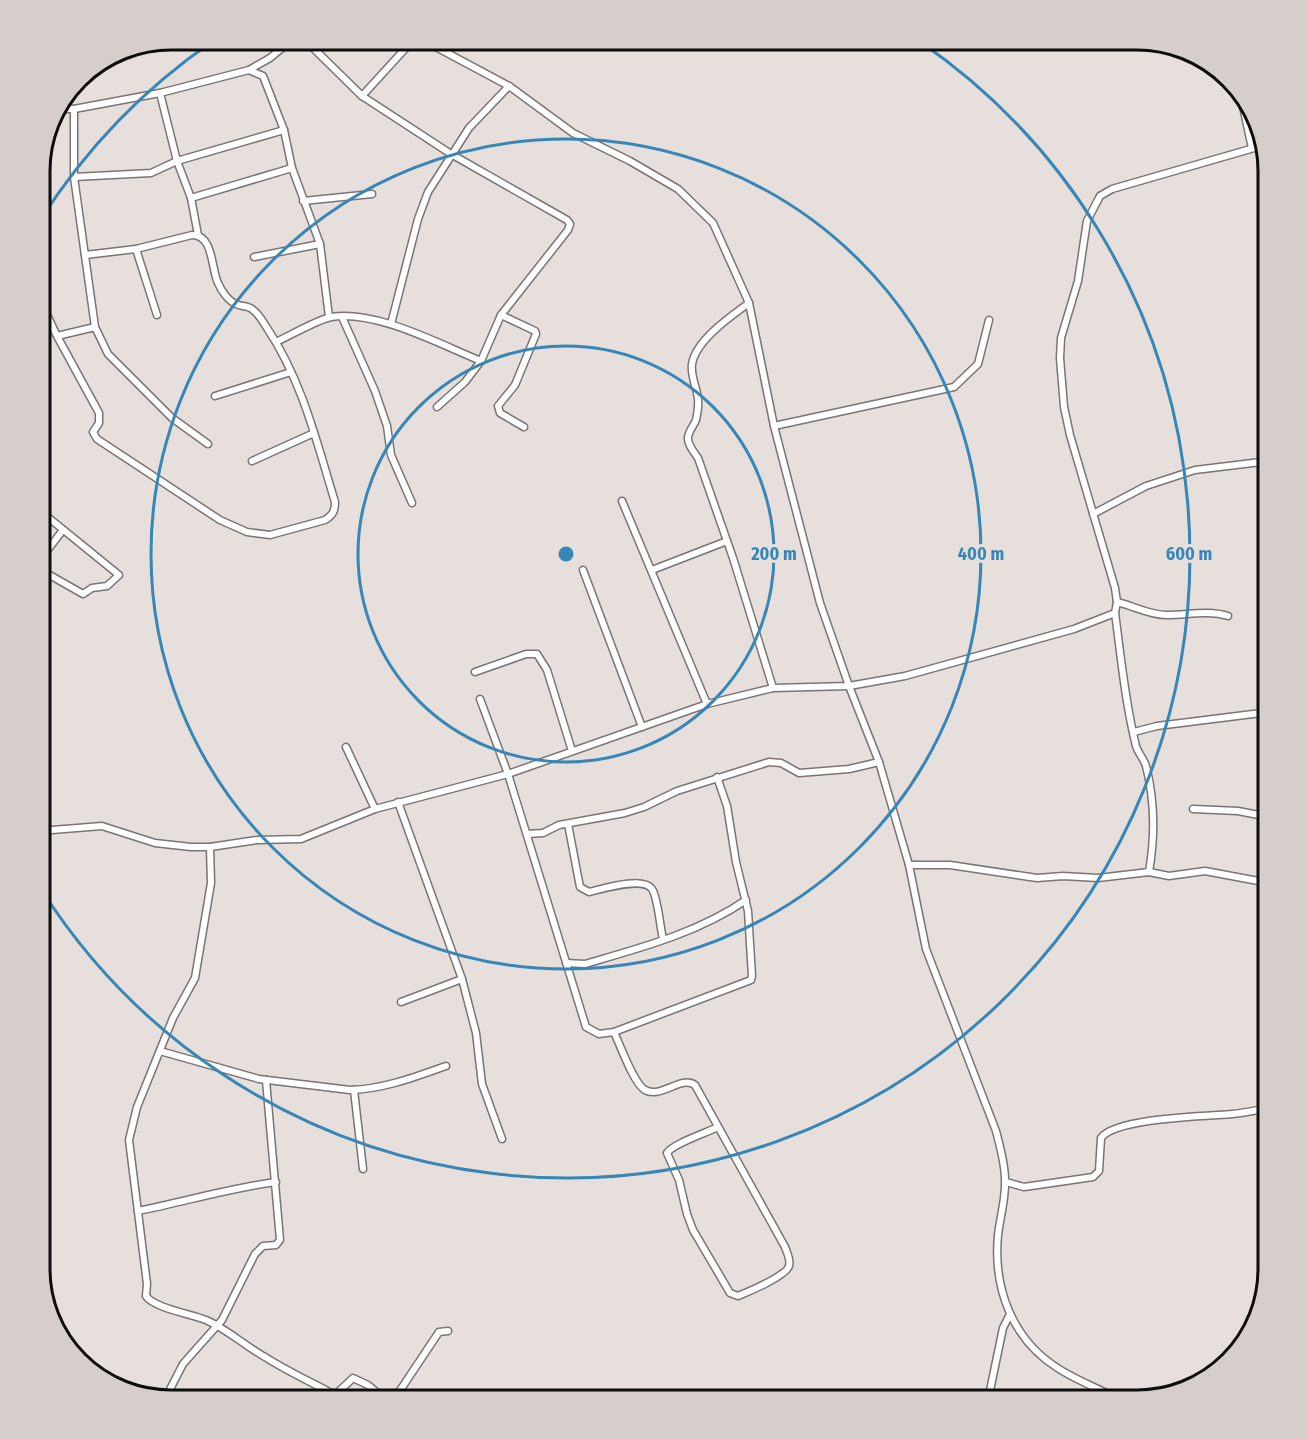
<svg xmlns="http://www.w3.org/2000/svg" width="1308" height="1439" viewBox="0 0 1308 1439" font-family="'Fira Sans Condensed',sans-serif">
<rect width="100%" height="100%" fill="#e6dfdc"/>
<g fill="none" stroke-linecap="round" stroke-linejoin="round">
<defs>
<g id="minor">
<polyline points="304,39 362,96 451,154 567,220 570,224 568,230 501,315 481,361 465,382 437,407"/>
<path d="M421,39l88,47 64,47 57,28 48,28 35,34 36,80 25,123 46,177 29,83 30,76 30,103 17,84 70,182c4,16 9,32 9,49 1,18 -5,37 -7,55 -5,53 14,105 61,134 19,12 41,20 61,31"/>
<polyline points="249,70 270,58 293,39"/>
<polyline points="1239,88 1252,148"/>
<polyline points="160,93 177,161 191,198 198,235"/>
<polyline points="362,96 414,39"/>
<polyline points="55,109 74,109 160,93 249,70 263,76 284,130 292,168 320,244 329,317"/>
<polyline points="74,109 74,177 95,327 108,354 172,418 208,444"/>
<polyline points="74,177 151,173 177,161 284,130"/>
<polyline points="191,198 292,168"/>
<polyline points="303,201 372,194"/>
<polyline points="136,249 157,315"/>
<polyline points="254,257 320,244"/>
<path d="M39,298l18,38 42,77v10l-6,9 4,7 123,81 27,12 23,3 55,-15c8,-5 10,-9 10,-18 -18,-59 -33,-122 -68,-174 -4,-6 -8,-14 -14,-18 -5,-5 -12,-3 -17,-6 -8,-3 -15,-14 -18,-21 -7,-14 -4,-48 -26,-48l-56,14 -51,6"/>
<path d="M749,303c-19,14 -53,37 -57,61 -2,15 8,28 6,42 0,4 -1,9 -2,14 -2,5 -7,11 -8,17 -1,7 6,15 10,21l35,100 40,130"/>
<polyline points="501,315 535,331 536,334 515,385 498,406 500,413 524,427"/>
<polyline points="342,317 375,391 387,426 391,455 412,503"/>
<polyline points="391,324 418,219 428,192 469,128 509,86"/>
<polyline points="57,336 95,327"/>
<path d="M276,342c15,-7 41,-22 55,-25 46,-7 108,27 150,44"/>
<polyline points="215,396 291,372"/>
<polyline points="774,426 954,387 978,364 989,320"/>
<polyline points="252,461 314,433"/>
<polyline points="622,501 707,704"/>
<polyline points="1093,514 1146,486 1195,470 1269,461"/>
<polyline points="39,561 63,530"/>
<polyline points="39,569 83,594 92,588 107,586 119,575 39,510"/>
<polyline points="583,570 642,727"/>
<polyline points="652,570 727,541"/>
<path d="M1117,602c17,4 32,13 50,13 21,0 41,-5 61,1"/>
<path d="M1115,613c6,44 10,89 21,133 2,7 8,13 10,20 9,35 9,71 3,106"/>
<polyline points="475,672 526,654 537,654 547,670 572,751"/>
<polyline points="480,699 508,774 586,1027 599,1034 614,1032 751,980 752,976 748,911 736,862 727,806 717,777"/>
<polyline points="1134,732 1157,726 1269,712"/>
<polyline points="346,747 375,809"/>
<polyline points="398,802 462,979 476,1033 482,1084 502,1139"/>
<polyline points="1193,809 1238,811 1269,817"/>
<path d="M568,824l12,63 9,5c13,-3 54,-16 63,-3 6,9 8,38 11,50"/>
<polyline points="39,831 102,826 155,843 191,847 210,847 257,840 301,839 375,809 508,774 707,704 773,688 849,686 905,676 1074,629 1115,613 1117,602 1115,588 1070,435 1064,407 1060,358 1061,338 1078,281 1087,221 1100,196 1112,189 1261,146"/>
<polyline points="527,834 543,833 559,825 625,813 644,807 677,791 769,762 781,763 799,773 849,769 879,762"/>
<path d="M210,847l1,36 -16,95 -22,40 -36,89 -8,33 18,144 -1,12c8,12 45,18 60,24 21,9 39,26 59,37 22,14 46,25 70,38l2,5"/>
<polyline points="909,865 950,865 1037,878 1063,876 1098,878 1149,872 1169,876 1205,871 1269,883"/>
<path d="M566,963l19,1c55,-16 113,-31 161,-64"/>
<polyline points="401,1002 462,979"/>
<path d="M614,1032c6,13 20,52 31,58 16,9 36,-15 50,-5l90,162c2,6 6,13 4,19 -3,10 -41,26 -51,30l-8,-3 -37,-63 -6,-16 -8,-34 -12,-27c5,-9 39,-20 51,-26"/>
<path d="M160,1051l99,28 91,11c34,-1 65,-13 96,-24"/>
<polyline points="354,1090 363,1169"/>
<path d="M1006,1182l18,5 69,-10 6,-6 2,-33c14,-20 106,-22 131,-24 12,-1 25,-4 37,-6"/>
<path d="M138,1211c46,-9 91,-23 138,-29"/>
<polyline points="335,1395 353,1378 368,1385 386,1400"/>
<polyline points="165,1399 183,1364 222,1320 255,1254 263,1246 276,1245 280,1240 266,1080"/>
<polyline points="391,1400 395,1398 439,1332 448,1331"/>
<polyline points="988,1400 1003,1328 1010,1314"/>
</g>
</defs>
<use href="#minor" stroke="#7b7472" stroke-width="9"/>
<use href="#minor" stroke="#fff" stroke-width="6"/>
</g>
<g fill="none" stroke="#3786b8" stroke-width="3">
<circle cx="566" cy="554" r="208"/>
<circle cx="566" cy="554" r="415"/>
<path d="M41 219A623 623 0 0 1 213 41M919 41A623 623 0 1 1 41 889"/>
</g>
<path d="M0 0H1308V1439H0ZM171 50H1137A121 121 0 0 1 1258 171V1269A121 121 0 0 1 1137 1390H171A121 121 0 0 1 50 1269V171A121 121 0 0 1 171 50Z" fill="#d5cecb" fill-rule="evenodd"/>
<path fill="none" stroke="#0f0d0c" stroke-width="3" d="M171 50H1137A121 121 0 0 1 1258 171V1269A121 121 0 0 1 1137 1390H171A121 121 0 0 1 50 1269V171A121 121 0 0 1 171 50Z"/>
<circle cx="566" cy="554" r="9" fill="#3786b8" stroke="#e6dfdc" stroke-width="3"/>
<g font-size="18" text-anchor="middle" font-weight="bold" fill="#3786b8" stroke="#e6dfdc" stroke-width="6" stroke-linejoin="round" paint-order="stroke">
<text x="774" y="560">200 m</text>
<text x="981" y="560">400 m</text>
<text x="1189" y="560">600 m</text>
</g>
</svg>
